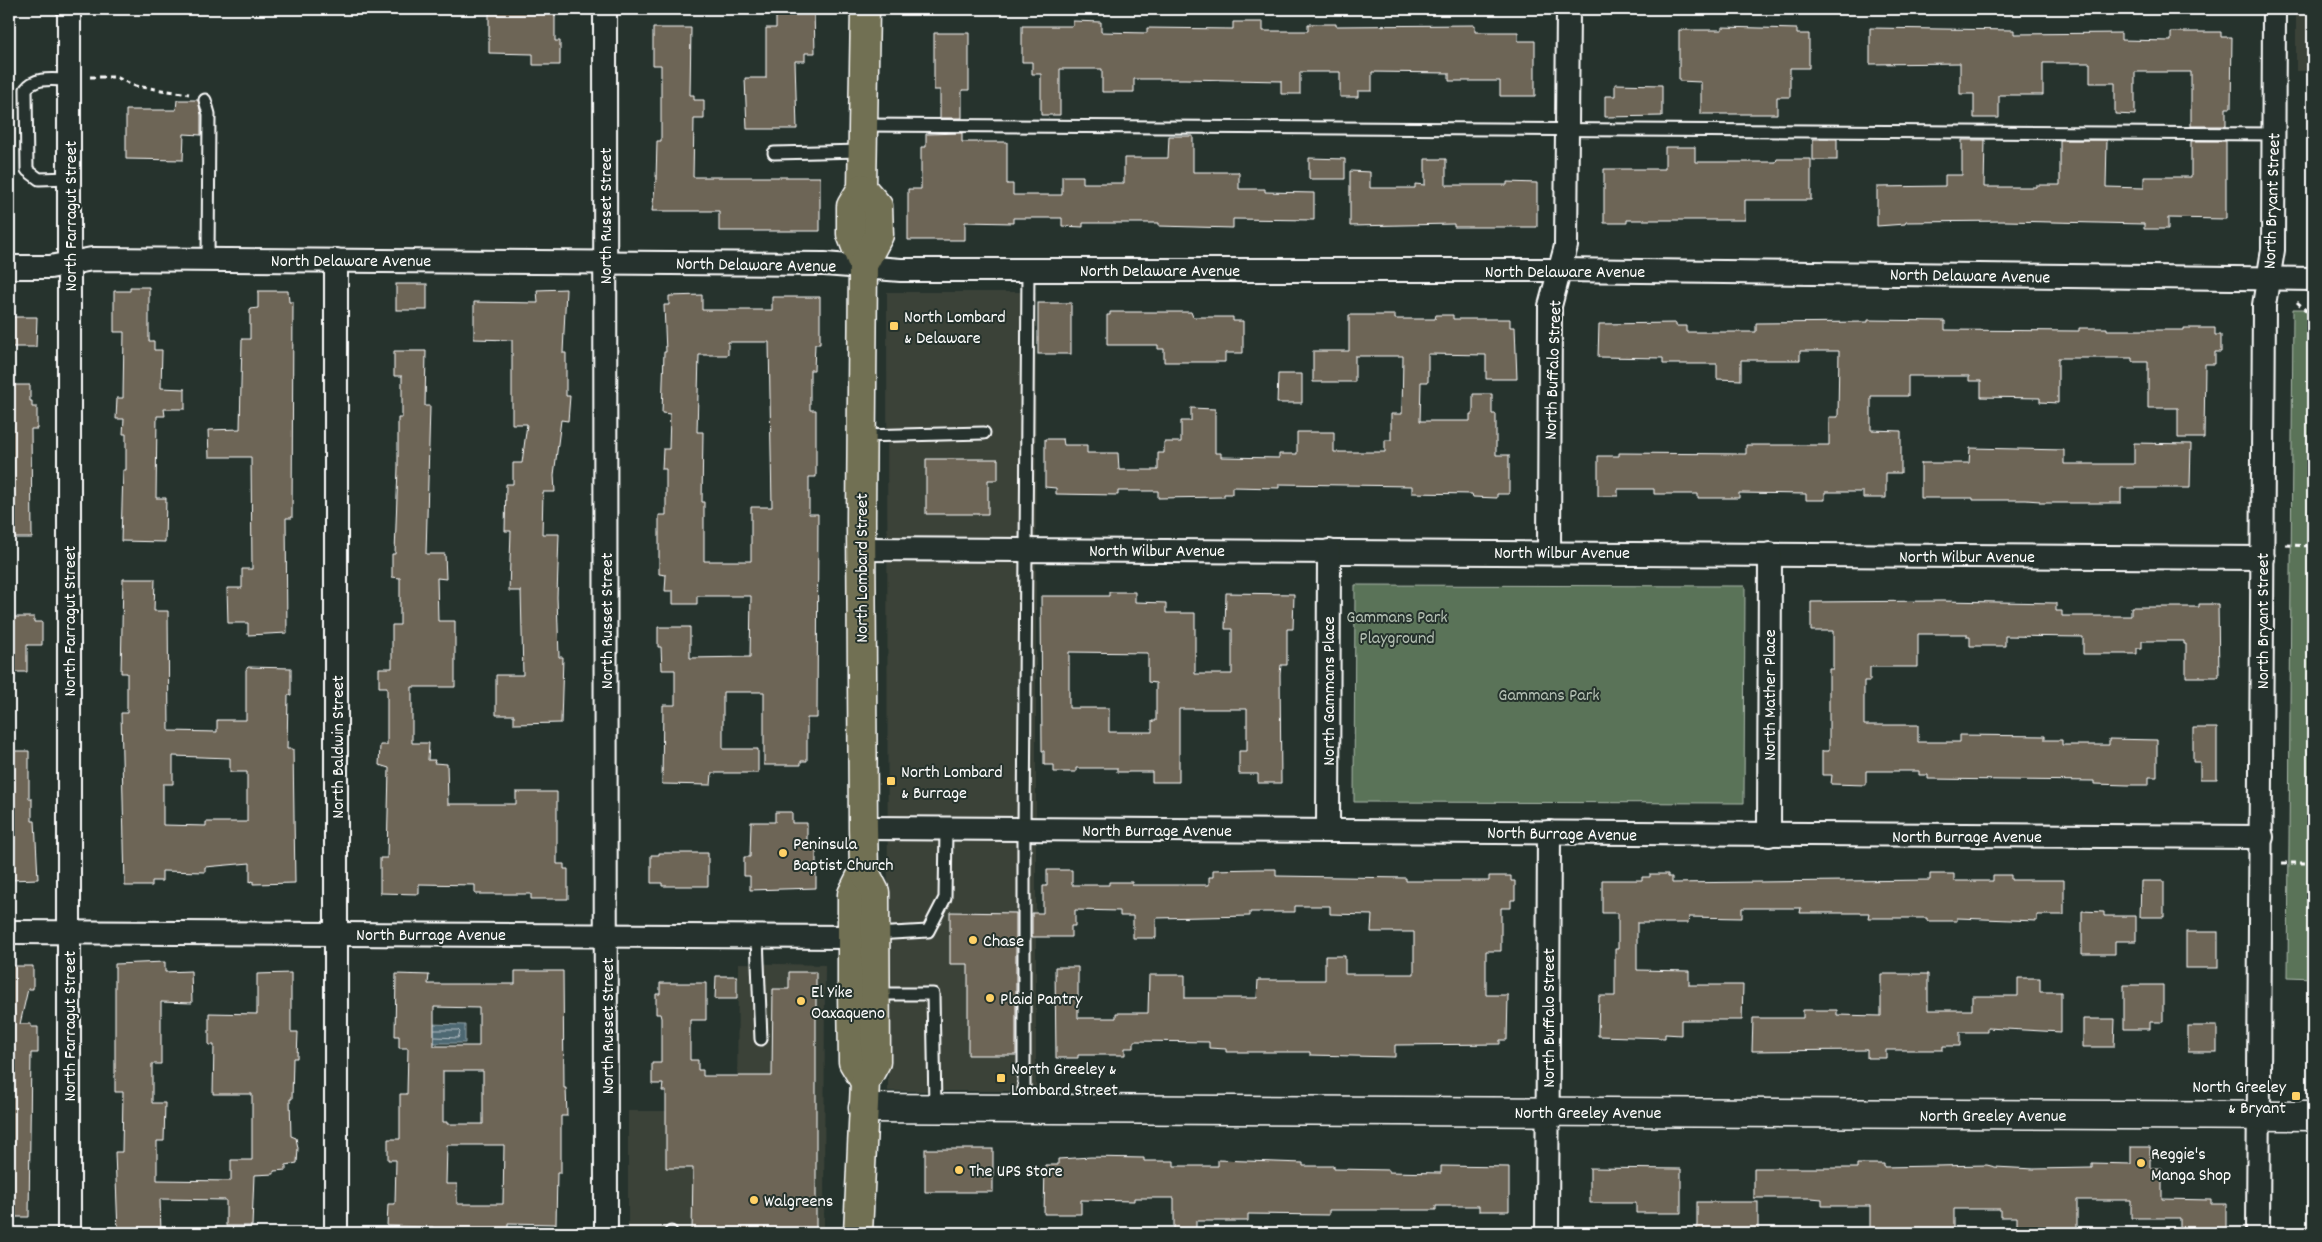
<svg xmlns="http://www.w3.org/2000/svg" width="2322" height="1242" viewBox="0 0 2322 1242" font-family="Dekko,sans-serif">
<rect width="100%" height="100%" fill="#26332d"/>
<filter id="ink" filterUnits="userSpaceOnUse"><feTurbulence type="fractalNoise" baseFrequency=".02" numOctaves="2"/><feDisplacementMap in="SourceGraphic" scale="10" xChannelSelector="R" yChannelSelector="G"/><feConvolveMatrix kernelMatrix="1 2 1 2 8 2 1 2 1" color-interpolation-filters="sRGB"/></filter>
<g filter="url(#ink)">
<g fill="#3b4239">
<rect x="2296" y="9" width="17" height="62"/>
<polygon points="887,292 1036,292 1036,1091 888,1091"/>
<polygon points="738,963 825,965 824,1233 628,1233 628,1111 737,1111"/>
</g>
<g fill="#5a7359" stroke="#acb9ac">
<polygon points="2293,309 2313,309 2313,978 2288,977"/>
<polygon points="1355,585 1745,586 1744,803 1354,802"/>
</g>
<polygon fill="#4d6772" stroke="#94a4aa" points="430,1024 465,1025 465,1043 429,1043"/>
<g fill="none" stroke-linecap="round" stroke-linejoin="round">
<polyline stroke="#b8c2c7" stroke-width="1" points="435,1030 458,1030 460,1032 458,1038 435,1037"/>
</g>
<g fill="#6d6556" stroke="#fff" fill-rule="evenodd">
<polygon points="489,9 555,9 555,41 560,41 560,65 533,65 533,54 489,53"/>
<polygon points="776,9 814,9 815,53 805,53 805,61 795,61 797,129 747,129 745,78 766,78 766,28 776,28"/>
<polygon points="1073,21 1101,22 1101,32 1147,33 1147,28 1233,29 1233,22 1263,22 1263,31 1308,31 1308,24 1336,24 1336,26 1475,25 1475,32 1518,32 1518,41 1535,41 1535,96 1500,96 1500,81 1449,81 1449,73 1372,72 1372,91 1358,91 1358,97 1340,97 1340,72 1300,72 1300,94 1281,94 1281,81 1185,79 1134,79 1134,92 1102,92 1102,69 1060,69 1060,115 1041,115 1041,74 1032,74 1032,62 1022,62 1022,26 1073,26"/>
<polygon points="1722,27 1797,29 1797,34 1809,34 1809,68 1790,68 1790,97 1777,97 1777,114 1701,114 1701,82 1679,81 1679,30 1722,30"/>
<polygon points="653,28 691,28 690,95 694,95 694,100 704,100 704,119 694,119 693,177 820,177 820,231 719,231 719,211 652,211 656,180 657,141 661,141 661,65 653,65"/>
<polygon points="1870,28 2014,30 2014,34 2121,33 2121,40 2171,41 2171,32 2221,32 2221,37 2232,37 2231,108 2226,108 2226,126 2191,126 2191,72 2135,72 2135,115 2115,114 2115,83 2090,83 2090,63 2043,63 2043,95 1999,95 1999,118 1974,118 1974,94 1960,94 1960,63 1870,64"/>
<polygon points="934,33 969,33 969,90 962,90 962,118 940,118 940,90 934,90"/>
<polygon points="1615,84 1662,85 1662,116 1605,117 1605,96 1615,96"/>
<polygon points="177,100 198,100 201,115 201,135 184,134 183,160 126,159 126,110 176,110"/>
<polygon points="962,133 962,142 1007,142 1007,184 1013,184 1013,195 1062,195 1062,176 1083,176 1083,183 1124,183 1124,158 1168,158 1169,136 1193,136 1193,172 1239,172 1239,189 1265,189 1265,192 1314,193 1314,220 1233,219 1233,228 1159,226 1159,223 1083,223 1083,227 1062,226 1062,218 1013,218 1013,223 965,222 965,240 908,240 908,189 921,189 921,147 926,147 926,134"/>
<rect x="1813" y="139" width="24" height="21"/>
<polygon points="1962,140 1985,140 1984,187 2036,187 2036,185 2060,185 2060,140 2107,140 2106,187 2144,188 2144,177 2191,177 2191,141 2226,141 2226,219 2168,218 2168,229 2144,229 2144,224 2006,221 1906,222 1905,224 1877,226 1877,187 1945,186 1945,175 1962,175"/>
<polygon points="1665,147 1695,147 1695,162 1776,162 1777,159 1811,159 1811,200 1745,200 1745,220 1627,220 1627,223 1604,223 1604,169 1665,169"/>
<polygon points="1309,158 1345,159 1345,179 1309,179"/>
<polygon points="1425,159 1446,159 1446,185 1507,185 1507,182 1537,183 1537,227 1454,227 1454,224 1350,226 1350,171 1370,172 1370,188 1415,188 1415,184 1425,185"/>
<rect x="396" y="284" width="31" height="26"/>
<polygon points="130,287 149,287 149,341 154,341 154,350 162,350 161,388 185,389 185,409 164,409 165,416 157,416 156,498 166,498 165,542 121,541 123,470 126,470 126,434 123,434 124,419 116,419 117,398 123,398 124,332 114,332 114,291 130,291"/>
<polygon points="566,289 563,353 566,353 566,396 570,396 568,421 561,420 554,475 555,492 543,492 542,534 559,534 557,597 559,657 563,657 561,723 514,724 514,715 496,715 496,675 523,675 521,591 509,591 511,531 505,531 506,484 513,484 513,463 522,463 527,424 512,424 512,340 474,339 474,302 538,303 537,290"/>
<polygon points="258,291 288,291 289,302 293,302 292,518 286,518 287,633 248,635 248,623 228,623 227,588 242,588 242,569 252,569 251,457 209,457 208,430 240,429 242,339 250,339 250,309 258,308"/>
<path d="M702,295v15h70v-13h48v47h-5l-1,26h-4v40h6v67h-7v37h9l-1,204h-10v43h-6v4h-37v-73h-41v57h35v24h-46l-1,12 -49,-1 1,-79h12v-35h-13l-1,-23h-3v-20h32v31l60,-1 1,-61h-54v8h-24v-13h-8l1,-16 -7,-1v-59h7v-46h-4l1,-20h6l1,-35 -8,-1 2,-61h2l-2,-47h5v-9zM728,342h41l3,165h-21v54h-47v-59h-2l1,-70h-6l2,-77h29z"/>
<rect x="1038" y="303" width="33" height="51"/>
<polygon points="1110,312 1191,312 1193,317 1233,317 1233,321 1243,321 1243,353 1225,353 1225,362 1164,362 1164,349 1158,349 1158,345 1107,345 1107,315 1110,315"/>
<polygon points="1349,315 1395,315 1395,319 1435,319 1436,315 1453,315 1453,319 1510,319 1510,327 1515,327 1517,379 1486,379 1486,355 1428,354 1428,382 1421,382 1420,421 1470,421 1470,414 1473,414 1473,394 1492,394 1492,414 1496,414 1496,455 1509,455 1509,494 1497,494 1497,498 1473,497 1472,494 1412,493 1412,486 1279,484 1279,488 1232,487 1232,494 1224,494 1224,497 1158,498 1158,491 1118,491 1118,495 1056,494 1056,488 1045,487 1045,439 1063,439 1064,445 1087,445 1087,453 1118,453 1119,470 1158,470 1158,453 1164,453 1164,442 1181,442 1181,421 1191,421 1191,408 1215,409 1215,453 1221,453 1221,457 1279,458 1279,454 1297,454 1297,432 1334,432 1334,452 1385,452 1385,440 1391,440 1391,414 1402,414 1403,356 1355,356 1355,382 1313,382 1313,351 1349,351"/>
<polygon points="9,317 37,317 36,347 9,347"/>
<polygon points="1868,320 1945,321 1945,330 2079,331 2079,328 2107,328 2107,330 2184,330 2184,328 2215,328 2215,335 2221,335 2221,352 2215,352 2215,364 2205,364 2204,438 2178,438 2178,408 2148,408 2148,362 2132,362 2132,358 2058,358 2058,403 2040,402 2040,398 1981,397 1981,381 1969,381 1969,376 1908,376 1908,396 1871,396 1871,430 1901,431 1901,473 1886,473 1886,498 1863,498 1863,492 1825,492 1825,500 1806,500 1806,494 1739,493 1739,498 1698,498 1698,494 1654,494 1654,489 1618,489 1618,496 1598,496 1598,456 1619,456 1619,453 1746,454 1746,445 1829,445 1829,417 1838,417 1839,351 1800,351 1800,360 1741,360 1741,380 1717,379 1717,364 1663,364 1663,358 1598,357 1599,324 1676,323 1676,326 1686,326 1686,332 1756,332 1756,323 1868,322"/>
<polygon points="394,351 426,351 425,406 430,406 426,554 445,554 446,579 437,578 438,621 455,621 455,687 412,687 412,743 429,743 428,760 435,760 434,763 447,764 448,804 516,804 516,792 557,792 557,864 564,864 564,869 568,869 568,899 531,899 531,894 475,894 475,885 419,884 419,894 380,893 380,858 387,858 389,768 379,765 380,745 387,745 387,687 379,687 379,668 392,668 392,625 400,625 400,578 392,577 392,554 395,554 398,467 398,418 402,418 402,376 394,376"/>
<polygon points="1278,374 1302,374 1302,403 1277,403"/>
<polygon points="9,385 30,385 30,401 32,401 32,407 37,407 37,429 31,429 32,538 9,538"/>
<polygon points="2134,443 2191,444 2190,488 2121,488 2121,503 2040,503 2040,501 2026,500 1973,500 1973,498 1921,498 1921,463 1969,463 1970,448 2064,450 2064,464 2134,464"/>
<polygon points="926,459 998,459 998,480 988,480 988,514 926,514"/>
<path d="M123,579h32l-1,32h14l1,120 48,1v-12h29v-50l2,-3 43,1v27h-3l-1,54h6l2,134 -42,1v-3l-3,1v-19l-45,4v5l-43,-1v10h-10v5h-27l-4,-173h6v-40h-6zM173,756l57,2v14h17v50h-41v4l-43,-1v-41h10z"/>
<path d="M1109,592h26v10l31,1v10h29v61h37v-45h-7l1,-36 68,1 -1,35h-6v36h-6l-1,9 1,109h-23v-9h-19v-23h8v-42h-68v73h-27v-10h-35v-4h-41v4h-22v-7h-10v-14h-2l-1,-155h68zM1069,652l79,1v29l8,1v38h-4v11h-43v-24h-40z"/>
<polygon points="1942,601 2056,603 2056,611 2062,611 2062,616 2131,616 2131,607 2199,607 2199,604 2218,604 2219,677 2186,677 2186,644 2184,644 2184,641 2142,641 2142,648 2137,648 2137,654 2083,654 2083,637 2005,636 2005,646 1970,646 1970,637 1967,637 1967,634 1918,634 1918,667 1870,667 1870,681 1864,681 1864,725 1918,725 1918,742 1960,742 1960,735 2045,736 2045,740 2062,740 2062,745 2109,745 2109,739 2157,740 2157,777 2149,777 2149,785 2128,785 2094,784 2094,781 1928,779 1928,775 1919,775 1919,771 1866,771 1866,785 1831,784 1832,775 1822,775 1822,751 1829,751 1829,669 1833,669 1833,631 1811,631 1811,602"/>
<polygon points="9,617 34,617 34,622 42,622 42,645 27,645 27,672 9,672"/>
<polygon points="2193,728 2217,728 2217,779 2200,779 2200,762 2193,762"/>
<polygon points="9,751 29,751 29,799 32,799 32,821 35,821 38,879 9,880"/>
<polygon points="775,812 792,812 792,823 807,823 807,848 816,848 816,888 750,890 750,876 744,876 744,857 750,857 751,822 775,822"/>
<polygon points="659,853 708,853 708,886 662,886 662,883 651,883 651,855 659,855"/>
<polygon points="1257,869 1276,869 1276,876 1406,878 1406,881 1489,881 1489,876 1511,876 1511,881 1515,881 1515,900 1511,900 1511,908 1501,908 1501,951 1486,951 1486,995 1508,995 1507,1040 1500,1040 1500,1044 1395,1045 1395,1057 1310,1055 1310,1052 1226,1052 1226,1049 1209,1048 1209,1042 1134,1041 1134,1048 1125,1048 1125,1055 1078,1055 1078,1058 1056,1058 1055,967 1078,967 1078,1018 1116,1018 1116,1013 1148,1013 1149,975 1185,975 1185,998 1257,998 1258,980 1325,980 1325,956 1345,956 1345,974 1414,974 1414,932 1371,932 1372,915 1330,914 1330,906 1295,906 1295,912 1250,912 1250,916 1156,918 1156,938 1133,938 1133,916 1120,916 1120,911 1075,910 1075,926 1071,926 1071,937 1032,937 1032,913 1043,913 1043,886 1047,886 1047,870 1072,870 1072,885 1109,885 1109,882 1132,882 1132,885 1209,885 1209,877 1213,877 1213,870"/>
<polygon points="1650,874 1668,874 1668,877 1672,877 1672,883 1930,880 1930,874 1954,874 1954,881 1993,881 1993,875 2011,875 2011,880 2064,880 2064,915 2037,915 2037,921 1957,918 1957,921 1927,921 1927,918 1868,918 1869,913 1800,913 1801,908 1742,908 1742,918 1689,917 1688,923 1637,923 1637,970 1689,971 1689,985 1743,985 1742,1020 1681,1020 1681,1035 1665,1034 1665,1038 1598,1036 1599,996 1615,996 1615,949 1618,949 1618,913 1602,913 1602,880 1642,880 1642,877 1650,877"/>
<polygon points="2141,881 2164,881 2164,917 2140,917"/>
<polygon points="2082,911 2104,912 2104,916 2136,916 2136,941 2115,941 2115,954 2082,954"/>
<polygon points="950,912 1016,913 1016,1055 968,1055 968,964 950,964"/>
<rect x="2186" y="932" width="32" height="36"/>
<polygon points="165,962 165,972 191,971 192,1003 161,1002 161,1064 152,1064 152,1103 165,1103 164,1141 157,1141 157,1180 231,1181 231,1160 252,1160 252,1094 213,1094 214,1045 209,1045 209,1013 257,1014 257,974 291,973 291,1032 298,1032 297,1058 293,1058 292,1099 290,1099 291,1136 296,1138 298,1148 297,1163 286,1165 286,1170 274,1171 274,1174 254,1175 252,1226 226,1226 226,1200 160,1199 161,1233 118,1233 115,1152 122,1152 123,1092 115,1092 115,964"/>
<polygon points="9,966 33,966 33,989 28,989 20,1024 31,1024 31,1027 38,1027 38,1053 31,1053 29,1217 9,1217"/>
<path d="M515,971h48l1,117h2l1,28h-6v57h-4l-1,51 -48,-1v10h-75v-6l-46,-1 1,-22h7l1,-44h-8v-21h12v-45h7l1,-46h-9v-12h-4l1,-62 33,1 -1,9h87zM434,1007l45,1v38h-45zM443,1071h40v53h-36v-2h-4zM447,1145h57l-1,59h-46v-20h-11z"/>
<polygon points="789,972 816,972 816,1233 692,1233 693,1168 666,1168 666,1091 662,1091 663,1084 652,1084 652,1063 661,1063 661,1018 660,1014 656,1014 656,994 660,994 660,983 706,983 706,1020 690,1020 690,1060 698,1060 698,1070 703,1070 703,1076 772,1076 773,989 789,989"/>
<polygon points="1881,974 1928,974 1928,1010 1972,1010 1972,996 2018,996 2018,978 2040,978 2040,992 2061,992 2061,1032 1987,1028 1987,1032 1960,1032 1960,1046 1943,1046 1943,1050 1886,1050 1886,1058 1867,1058 1867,1050 1752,1051 1753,1018 1803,1018 1803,1010 1837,1010 1837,1015 1881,1016"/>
<polygon points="716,976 737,976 737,999 715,999"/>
<polygon points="2124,985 2163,985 2163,1022 2150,1022 2150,1029 2124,1029"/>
<polygon points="2083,1019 2115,1019 2114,1047 2083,1047"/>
<rect x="2188" y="1026" width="29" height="26"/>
<polygon points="2131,1147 2150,1147 2150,1168 2162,1168 2162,1199 2211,1200 2211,1204 2226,1204 2226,1233 2180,1233 2180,1218 2131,1218 2131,1200 2077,1200 2077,1233 2017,1233 2017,1217 2000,1217 2000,1209 1954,1209 1954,1233 1870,1233 1870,1206 1822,1206 1822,1199 1811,1198 1754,1198 1754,1168 1857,1168 1857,1164 1884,1164 1884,1167 1987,1165 1995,1167 2034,1169 2092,1168 2092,1163 2131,1164"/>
<rect x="925" y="1149" width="68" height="43"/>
<polygon points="1091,1157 1144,1158 1144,1161 1174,1161 1174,1166 1218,1166 1218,1160 1303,1163 1303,1166 1334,1166 1334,1169 1389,1170 1389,1172 1441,1173 1441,1166 1509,1167 1509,1211 1479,1211 1479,1206 1436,1206 1436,1210 1329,1210 1329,1215 1248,1214 1248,1221 1196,1221 1196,1233 1174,1233 1174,1198 1134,1198 1134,1201 1081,1200 1081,1214 1044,1214 1045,1165 1058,1165 1058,1159"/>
<polygon points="1590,1168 1681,1169 1681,1213 1636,1213 1636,1203 1590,1203"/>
<rect x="1697" y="1202" width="61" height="31"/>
</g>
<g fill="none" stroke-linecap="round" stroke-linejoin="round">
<defs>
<g id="service">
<path d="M69,80c-15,0 -33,-4 -43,9l1,81 12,9 31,-1"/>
<polyline points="205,100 209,114 208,259"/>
<polyline points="863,125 2274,134"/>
<polyline points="774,153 862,151"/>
<polyline points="861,436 984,433"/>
<polyline points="875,934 928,931 945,898 946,829"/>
<polyline points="757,937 761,1039"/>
<polyline points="876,994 933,994 935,1107"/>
<polyline points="1024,1108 1024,829 1028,269"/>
<polyline points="671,1233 671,1232"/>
</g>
<g id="minor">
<polyline points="605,9 606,1233"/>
<polyline points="9,267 50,267 92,259 824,264 901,270 1559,270 2313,279"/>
<polyline points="861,549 2263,558"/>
<polyline points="1549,552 1550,306 1566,246 1568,9"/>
<polyline points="863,828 2262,837"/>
<polyline points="1328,830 1329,551"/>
<polyline points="1769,835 1770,554"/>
<polyline points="9,932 852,937"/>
<polyline points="69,1233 69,9"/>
<polyline points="336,1233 336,260"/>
<polyline points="1547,1233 1549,832"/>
<polyline points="2258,1233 2264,305 2273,250 2274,9"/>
</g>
<polyline id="tertiary" points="863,1108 2313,1116"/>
<g id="primary">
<polyline points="863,265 851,234 851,206 862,188 865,9"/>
<polyline points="864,870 852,894 852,993 853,1062 865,1082"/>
<polyline points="858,1233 865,1082 876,1062 875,892 864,870 863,828 861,520 863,265 879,235 878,206 862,188"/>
</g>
</defs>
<use href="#service" stroke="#fff" stroke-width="15"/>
<use href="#minor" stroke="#fff" stroke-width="26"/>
<use href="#tertiary" stroke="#fff" stroke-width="31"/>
<use href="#primary" stroke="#fff" stroke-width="31"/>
<g stroke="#fff" stroke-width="3" stroke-dasharray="5 4" stroke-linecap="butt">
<polyline points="90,77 116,77 135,86 189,94"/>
<polyline points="2297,302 2313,317"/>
<polyline points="2286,545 2313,546"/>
<polyline points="2282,863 2313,863"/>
</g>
<use href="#service" stroke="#26332d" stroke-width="11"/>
<use href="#minor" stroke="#26332d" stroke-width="22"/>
<use href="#tertiary" stroke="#26332d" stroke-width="28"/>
<use href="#primary" stroke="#716f52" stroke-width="28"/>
</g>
</g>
<g fill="#ffd166" stroke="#26332d" stroke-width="2">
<rect x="889" y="321" width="10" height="10" rx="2.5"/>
<rect x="886" y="776" width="10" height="10" rx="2.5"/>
<circle cx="783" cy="853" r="5"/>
<circle cx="973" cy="940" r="5"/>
<circle cx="990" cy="998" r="5"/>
<circle cx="801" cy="1001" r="5"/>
<rect x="996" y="1073" width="10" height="10" rx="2.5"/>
<rect x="2291" y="1091" width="10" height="10" rx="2.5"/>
<circle cx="2141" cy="1163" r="5"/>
<circle cx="959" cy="1170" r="5"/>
<circle cx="754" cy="1200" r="5"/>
</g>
<g text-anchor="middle" stroke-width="4" stroke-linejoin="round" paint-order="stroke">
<g font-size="18" fill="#fff" stroke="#26332d">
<text transform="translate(2271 201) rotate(-88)" y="6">North Bryant Street</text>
<text transform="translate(70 216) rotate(-90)" y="6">North Farragut Street</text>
<text transform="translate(605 216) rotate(-90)" y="6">North Russet Street</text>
<text x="351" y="266">North Delaware Avenue</text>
<text transform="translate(756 264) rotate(1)" y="6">North Delaware Avenue</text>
<text x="1160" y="276">North Delaware Avenue</text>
<text x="1565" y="277">North Delaware Avenue</text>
<text transform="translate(1970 275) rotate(1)" y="6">North Delaware Avenue</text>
<text transform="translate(1552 370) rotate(-88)" y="6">North Buffalo Street</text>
<text x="1157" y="556">North Wilbur Avenue</text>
<text x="1562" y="558">North Wilbur Avenue</text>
<text x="1967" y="562">North Wilbur Avenue</text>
<text transform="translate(861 568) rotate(-90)" y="6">North Lombard Street</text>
<text transform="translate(69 621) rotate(-90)" y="6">North Farragut Street</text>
<text transform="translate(606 621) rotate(-90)" y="6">North Russet Street</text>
<text transform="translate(2262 621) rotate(-90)" y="6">North Bryant Street</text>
<text transform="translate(1328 691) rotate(-90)" y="6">North Gammans Place</text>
<text transform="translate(1769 695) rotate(-90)" y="6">North Mather Place</text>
<text transform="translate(337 747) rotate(-90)" y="6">North Baldwin Street</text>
<text x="1157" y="836">North Burrage Avenue</text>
<text transform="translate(1562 833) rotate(1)" y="6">North Burrage Avenue</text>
<text x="1967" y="842">North Burrage Avenue</text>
<text x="431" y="940">North Burrage Avenue</text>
<text transform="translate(1548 1018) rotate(-90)" y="6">North Buffalo Street</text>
<text transform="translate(69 1026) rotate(-90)" y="6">North Farragut Street</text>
<text transform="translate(607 1026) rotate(-90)" y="6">North Russet Street</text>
<text x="1588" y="1118">North Greeley Avenue</text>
<text x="1993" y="1121">North Greeley Avenue</text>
</g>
<g font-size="18" fill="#fff" stroke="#26332d" text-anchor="start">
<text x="904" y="322">North Lombard<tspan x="904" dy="21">&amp; Delaware</tspan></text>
<text x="901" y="777">North Lombard<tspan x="901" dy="21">&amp; Burrage</tspan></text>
<text x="793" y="849">Peninsula<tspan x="793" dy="21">Baptist Church</tspan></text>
<text x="983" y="946">Chase</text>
<text x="811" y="997">El Yike<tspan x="811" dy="21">Oaxaqueno</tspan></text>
<text x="1000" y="1004">Plaid Pantry</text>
<text x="1011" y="1074">North Greeley &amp;<tspan x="1011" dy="21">Lombard Street</tspan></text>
<text x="2286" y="1092" text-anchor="end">North Greeley<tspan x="2286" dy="21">&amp; Bryant</tspan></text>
<text x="2151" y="1159">Reggie's<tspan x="2151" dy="21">Manga Shop</tspan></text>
<text x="969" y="1176">The UPS Store</text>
<text x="764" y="1206">Walgreens</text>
</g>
<g font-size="18" fill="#b5c0b4" stroke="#26332d">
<text x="1397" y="622">Gammans Park<tspan x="1397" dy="21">Playground</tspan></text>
<text x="1549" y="700">Gammans Park</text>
</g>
</g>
<rect width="2322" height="1242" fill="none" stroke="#26332d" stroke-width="30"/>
<rect x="15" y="15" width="2292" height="1212" fill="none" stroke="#fff" stroke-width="2" filter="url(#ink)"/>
</svg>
